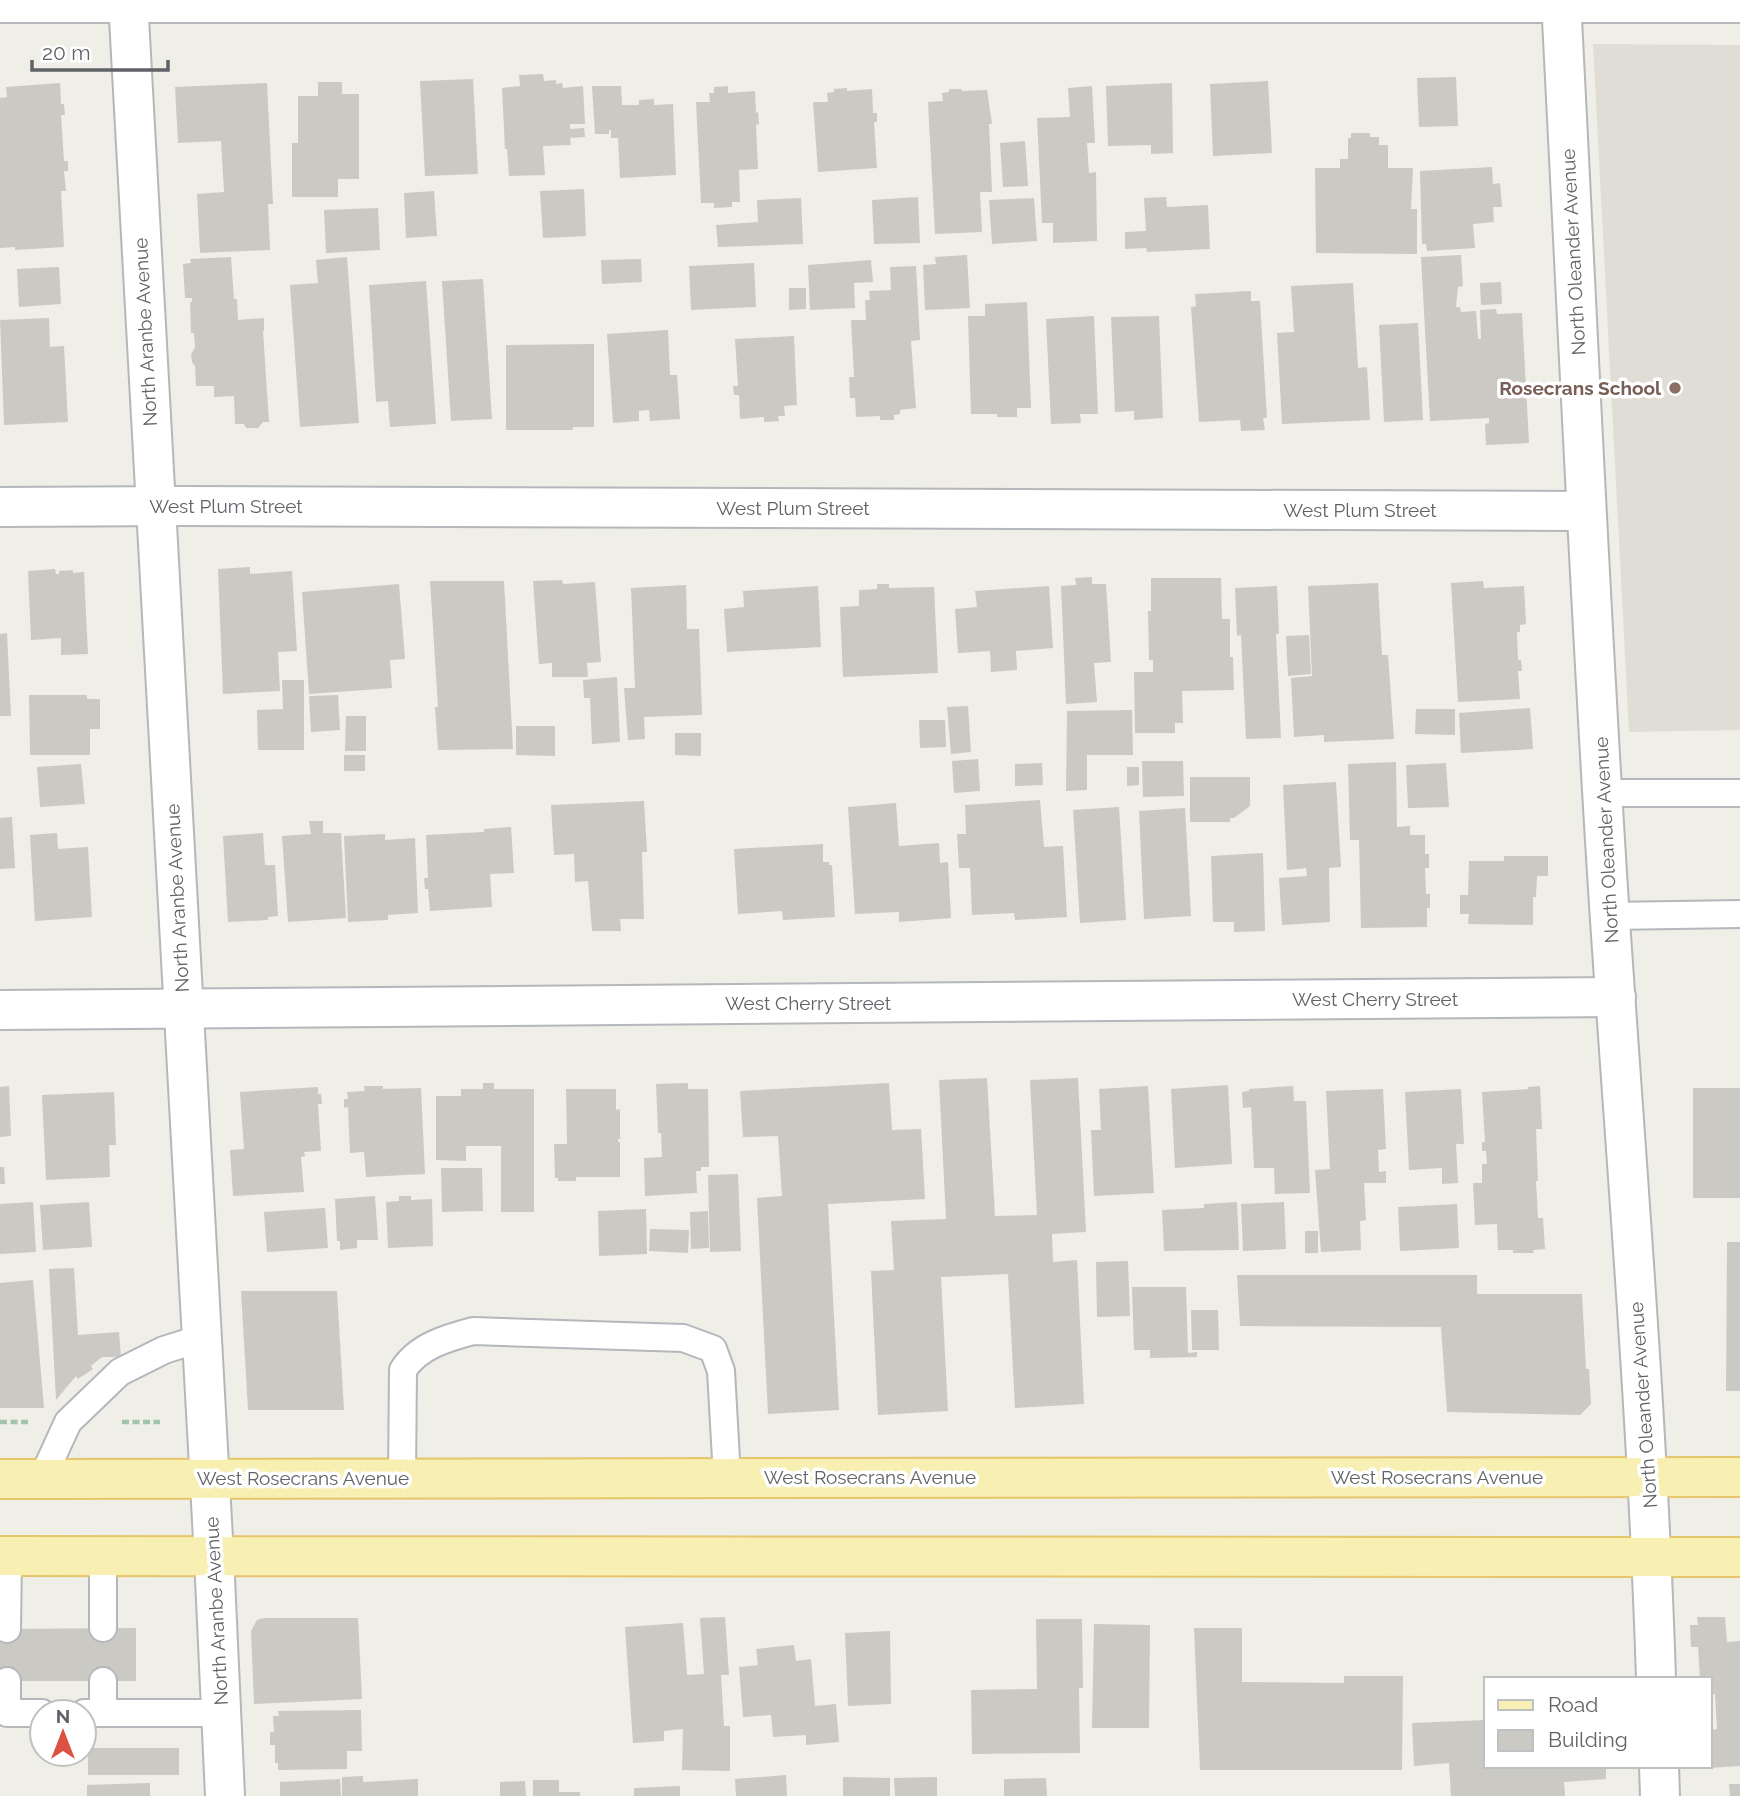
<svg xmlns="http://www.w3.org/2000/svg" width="1740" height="1796" viewBox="0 0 1740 1796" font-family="Raleway,sans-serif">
<rect width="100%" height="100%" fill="#efeee7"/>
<polygon fill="#dfddd6" points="1593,44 1740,45 1740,730 1629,732"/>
<g fill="#cbc9c4">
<polygon points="543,74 544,81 556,80 556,84 562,83 563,88 583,86 585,124 570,124 570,129 584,128 585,137 570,138 571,145 543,146 545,175 509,176 507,149 505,149 502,88 520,86 519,75"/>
<polygon points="1456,77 1458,126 1419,127 1417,78"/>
<polygon points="473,79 478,174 425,176 420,81"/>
<polygon points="1268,81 1272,153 1213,156 1210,84"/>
<polygon points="318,82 342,82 342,94 359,94 359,179 338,179 338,197 292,197 292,143 298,143 298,96 318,96"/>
<polygon points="60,83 61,104 64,104 65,115 61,115 64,161 68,161 68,171 64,171 66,191 61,191 64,247 15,250 15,247 0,248 0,98 7,97 6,87"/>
<polygon points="267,83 273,204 268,204 270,250 200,253 197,194 224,192 221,141 178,143 175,87"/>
<polygon points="1172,83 1173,153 1151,154 1151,145 1108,146 1106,86"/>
<polygon points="592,86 621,86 622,105 639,105 639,100 654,99 654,105 673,104 676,175 620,178 618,138 611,138 611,130 609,130 609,134 595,134"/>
<polygon points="728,86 728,93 755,91 756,113 758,112 759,124 756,125 758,169 739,170 740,202 732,202 732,207 714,208 714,203 701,203 696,102 710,102 709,93 714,93 714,87"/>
<polygon points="1092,86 1095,143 1087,143 1089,173 1096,172 1097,241 1053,243 1053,223 1042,223 1037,118 1070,117 1068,88"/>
<polygon points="847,88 847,91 872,89 873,113 877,113 877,122 874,122 877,168 818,172 813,102 828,102 827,93 834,92 834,89"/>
<polygon points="949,89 961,89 962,91 987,90 992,124 989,124 992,192 980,192 982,232 935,234 928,102 943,101 942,93 949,92"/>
<polygon points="1351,133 1370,133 1370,137 1379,137 1379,145 1388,145 1388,168 1413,168 1411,209 1417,209 1417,254 1316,253 1315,168 1340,168 1340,159 1348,159 1348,138 1351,138"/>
<polygon points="1025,141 1028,186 1003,187 1000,143"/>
<polygon points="1492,167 1493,184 1500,183 1502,207 1493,207 1494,222 1473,224 1475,248 1427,251 1426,244 1422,244 1420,171"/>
<polygon points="584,189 586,236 543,238 540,191"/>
<polygon points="434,191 437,236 406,238 404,193"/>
<polygon points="918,197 920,243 874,244 872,200"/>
<polygon points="1166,197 1167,207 1208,205 1210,249 1147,252 1146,248 1125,249 1125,232 1146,231 1144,198"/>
<polygon points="801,198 803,244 718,247 716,225 758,222 757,200"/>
<polygon points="1034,198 1037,241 992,244 989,200"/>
<polygon points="378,208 380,250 326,253 324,210"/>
<polygon points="967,255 970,308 925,310 923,265 936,264 935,257"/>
<polygon points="1461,255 1463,286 1458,287 1456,307 1460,307 1461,312 1476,311 1478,339 1481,339 1480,310 1496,309 1497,314 1522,313 1529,443 1486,445 1485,424 1489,423 1489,418 1430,421 1421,257"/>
<polygon points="231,257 234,299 237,299 238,320 264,318 264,331 263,331 269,422 263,422 258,428 246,428 244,424 235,424 234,396 214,397 214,386 196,386 195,366 192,362 191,354 195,348 194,333 191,333 190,302 192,302 192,298 185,298 183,264 191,263 190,259"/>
<polygon points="347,257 359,423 300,427 290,285 318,283 316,260"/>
<polygon points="641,259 642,282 602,284 601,260"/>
<polygon points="871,260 873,282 854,283 855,308 810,310 808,265"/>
<polygon points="754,263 756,307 691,310 689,266"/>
<polygon points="916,266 920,340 911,341 916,408 900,410 900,414 894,415 894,420 880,420 880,416 856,417 855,398 850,398 849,377 854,377 851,320 866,320 865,300 870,300 869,291 891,290 890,267"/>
<polygon points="59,267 61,304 19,307 17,269"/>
<polygon points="483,279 492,419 451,421 442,281"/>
<polygon points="426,281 436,424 390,427 388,401 376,402 369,285"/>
<polygon points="1501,282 1502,304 1481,305 1480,283"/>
<polygon points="1353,283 1358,368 1367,367 1370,420 1282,424 1277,333 1294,332 1291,286"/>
<polygon points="789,288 806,288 806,309 789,310"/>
<polygon points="1251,291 1251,301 1260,301 1267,418 1263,418 1265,430 1241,431 1240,420 1199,422 1191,307 1196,306 1195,294"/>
<polygon points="1027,302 1031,408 1017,408 1017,417 997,417 997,414 971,414 968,316 985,316 985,304"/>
<polygon points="1094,316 1098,414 1080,414 1081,423 1051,424 1046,319"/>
<polygon points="1159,316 1163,418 1134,420 1134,411 1115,412 1111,317"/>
<polygon points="49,318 50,347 64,346 68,422 4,425 0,320"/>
<polygon points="1418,323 1423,420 1384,422 1379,325"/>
<polygon points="668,330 670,375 677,375 680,419 650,421 649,410 639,411 639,421 613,423 607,334"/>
<polygon points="794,336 797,405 784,406 785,416 778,416 779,421 764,422 764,417 740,419 739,395 734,395 733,386 738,386 735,339"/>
<polygon points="594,344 594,427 573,427 573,430 506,430 506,345"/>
<polygon points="250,567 250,574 292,571 297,651 278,652 280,691 223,694 218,569"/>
<polygon points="55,569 56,574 59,574 59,571 73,570 73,573 84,572 88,654 61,655 61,638 31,640 28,571"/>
<polygon points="1092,577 1092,584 1106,584 1111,662 1094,663 1097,702 1066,704 1061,586 1076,585 1075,578"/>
<polygon points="1151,578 1221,578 1222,619 1230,619 1230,657 1233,657 1234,690 1182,691 1183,723 1175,723 1175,733 1135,733 1134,672 1153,672 1153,660 1149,660 1148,611 1151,611"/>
<polygon points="562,580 563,584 595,582 601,662 587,663 588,677 552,677 552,663 539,664 533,581"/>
<polygon points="430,581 504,581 513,749 438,750 435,707 438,707"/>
<polygon points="1483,581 1484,588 1524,586 1526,624 1520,625 1520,632 1517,632 1518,660 1521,660 1522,671 1518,671 1520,699 1458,702 1451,583"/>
<polygon points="1378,583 1382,655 1388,655 1394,739 1324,742 1324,735 1294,737 1291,678 1312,676 1308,586"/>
<polygon points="399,584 405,659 390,660 392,688 309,694 302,592"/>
<polygon points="877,584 889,584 889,588 934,587 938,673 843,677 840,607 859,606 859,590 877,589"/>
<polygon points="686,585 687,629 699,629 702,715 644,717 645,739 628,740 624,688 635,688 631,588"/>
<polygon points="818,586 821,647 727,652 724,609 744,607 743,591"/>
<polygon points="1049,586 1053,648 1016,651 1017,670 991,672 990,651 958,653 955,609 977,607 975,591"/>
<polygon points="1277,586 1279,634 1276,634 1281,738 1246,739 1241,635 1237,636 1235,588"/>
<polygon points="7,633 11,716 0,716 0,634"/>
<polygon points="1309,635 1311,674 1288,676 1286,636"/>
<polygon points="617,677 620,742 592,744 590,698 584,698 583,680"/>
<polygon points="282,680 304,680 304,750 258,750 257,710 283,709"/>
<polygon points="29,695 87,695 87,699 100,699 100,729 90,729 90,755 30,755"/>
<polygon points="338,695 340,730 311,732 309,696"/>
<polygon points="968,706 971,752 951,754 947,707"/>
<polygon points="1530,708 1533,749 1461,753 1459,713"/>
<polygon points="1416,709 1455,709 1455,735 1415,734"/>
<polygon points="1132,710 1133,755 1087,755 1087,790 1066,791 1067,711"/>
<polygon points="346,716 366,716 366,751 345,751"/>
<polygon points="919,720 945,720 946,747 920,748"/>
<polygon points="516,726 555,726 555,756 516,755"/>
<polygon points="675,733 701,733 701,756 675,755"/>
<rect x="344" y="755" width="21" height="16"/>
<polygon points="978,759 980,791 954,793 952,761"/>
<polygon points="1142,761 1183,761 1184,796 1143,797"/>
<polygon points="1396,762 1397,827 1410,826 1410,835 1425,835 1425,854 1429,854 1429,868 1425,868 1426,894 1430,894 1430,908 1427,908 1427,927 1361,928 1359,840 1350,840 1348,764"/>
<polygon points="1042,763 1043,785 1015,786 1015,764"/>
<polygon points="1446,763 1449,807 1408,808 1406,765"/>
<polygon points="81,764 85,804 40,807 37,767"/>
<polygon points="1127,767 1139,767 1139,785 1127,786"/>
<polygon points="1190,777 1250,777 1250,806 1234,818 1230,818 1230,822 1190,822"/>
<polygon points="1336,782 1341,867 1329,868 1330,922 1282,925 1279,878 1307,876 1306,868 1287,870 1283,785"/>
<polygon points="1040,800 1044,847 1063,846 1067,917 1015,920 1014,913 972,915 970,868 959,868 957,834 966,834 965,805"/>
<polygon points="644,801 647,852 642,852 644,919 620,919 621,931 592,931 588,881 575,882 574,854 554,855 551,805"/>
<polygon points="896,803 899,846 939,843 940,863 948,862 951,918 899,922 899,912 855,914 848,807"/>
<polygon points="1119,807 1126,920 1080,923 1073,810"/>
<polygon points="1185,808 1191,916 1144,919 1139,811"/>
<polygon points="12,817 15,868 0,869 0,818"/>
<polygon points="309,821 323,821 323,833 341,833 346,918 288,922 282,836 311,834"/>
<polygon points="511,827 514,873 490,874 492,907 430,911 428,889 425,889 424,878 428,878 426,835 484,832 484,829"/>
<polygon points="57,833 58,849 88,847 92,917 35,921 30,835"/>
<polygon points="263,833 265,865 275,865 278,916 268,917 268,920 228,922 223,836"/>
<polygon points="385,834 385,840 415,838 418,913 388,915 388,920 348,922 344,836"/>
<polygon points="823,844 823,862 829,862 829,865 832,865 835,917 783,920 782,911 738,914 734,849"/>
<polygon points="1263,853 1265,931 1234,932 1234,922 1213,922 1211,856"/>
<polygon points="1504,856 1548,856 1548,876 1537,876 1536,897 1533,897 1533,925 1468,924 1469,914 1460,914 1460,895 1468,895 1469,861 1504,861"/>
<polygon points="987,1078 995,1216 1037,1215 1030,1080 1078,1078 1086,1232 1052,1234 1053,1262 1077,1260 1084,1404 1015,1408 1008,1274 941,1277 948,1411 878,1415 871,1271 894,1270 891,1221 946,1219 939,1080"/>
<polygon points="483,1083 494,1083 494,1089 534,1089 534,1212 501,1212 501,1146 466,1146 466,1161 436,1160 436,1096 461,1096 461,1089 483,1089"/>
<polygon points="688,1083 688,1089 708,1089 709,1167 701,1167 701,1171 696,1171 697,1193 645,1196 644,1158 662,1157 661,1133 658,1133 656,1084"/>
<polygon points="889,1083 892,1130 921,1129 925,1199 828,1204 839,1410 768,1414 757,1198 782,1196 778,1136 743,1137 740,1091"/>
<polygon points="1228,1085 1232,1164 1175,1168 1171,1089"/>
<polygon points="9,1086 11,1136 0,1137 0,1087"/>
<polygon points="364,1086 383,1086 383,1089 421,1088 425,1174 366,1177 364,1152 350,1153 348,1107 344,1108 344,1099 348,1099 347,1092 365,1091"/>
<polygon points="1148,1086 1154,1193 1094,1196 1091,1130 1101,1130 1099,1089"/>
<polygon points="1293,1086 1294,1101 1306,1101 1310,1193 1275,1194 1274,1168 1254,1168 1251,1107 1243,1108 1242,1092 1249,1091 1249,1089"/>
<polygon points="1540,1086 1542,1129 1536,1129 1538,1181 1536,1181 1538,1218 1543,1218 1545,1249 1533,1250 1534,1253 1513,1253 1513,1250 1498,1250 1497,1224 1475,1225 1473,1183 1482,1183 1482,1164 1487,1164 1486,1151 1482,1151 1482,1142 1485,1142 1482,1092 1528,1089 1528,1087"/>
<polygon points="318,1087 318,1094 321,1094 322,1104 318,1104 321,1151 304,1152 305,1156 301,1157 304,1192 233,1196 230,1150 244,1149 240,1092"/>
<rect x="1693" y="1088" width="47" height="110"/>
<polygon points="566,1089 616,1089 616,1110 620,1109 620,1139 618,1139 618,1142 620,1142 620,1177 576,1177 576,1181 558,1181 558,1178 555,1178 554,1144 567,1144"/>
<polygon points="1383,1089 1386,1149 1378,1150 1379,1172 1386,1171 1386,1183 1364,1183 1366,1220 1360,1221 1361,1250 1321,1252 1315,1170 1330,1169 1326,1091"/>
<polygon points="1461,1089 1464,1144 1456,1144 1458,1183 1442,1184 1442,1168 1409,1170 1405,1092"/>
<polygon points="114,1092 116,1145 109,1145 110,1177 46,1180 42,1095"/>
<polygon points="0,1167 4,1167 5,1184 0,1184"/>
<polygon points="441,1168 482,1168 483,1211 442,1212"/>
<polygon points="738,1174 741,1251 710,1252 708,1175"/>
<polygon points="375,1196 378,1240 357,1240 357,1248 340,1250 340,1241 337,1241 335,1199"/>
<polygon points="399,1196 411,1196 411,1200 432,1199 433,1246 388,1248 386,1202 399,1201"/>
<polygon points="33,1202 36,1252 0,1254 0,1204"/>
<polygon points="89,1202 92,1247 43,1250 40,1205"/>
<polygon points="1237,1202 1239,1250 1164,1251 1162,1210 1204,1208 1204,1204"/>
<polygon points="1284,1202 1286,1249 1243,1251 1241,1204"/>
<polygon points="1457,1204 1459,1248 1400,1251 1398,1207"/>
<polygon points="325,1208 328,1248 267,1252 264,1212"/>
<polygon points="646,1209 647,1254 599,1256 598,1211"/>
<polygon points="708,1211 709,1248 691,1249 690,1212"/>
<polygon points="650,1229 689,1230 688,1253 649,1251"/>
<rect x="1305" y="1231" width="13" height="22"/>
<polygon points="1727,1242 1740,1242 1740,1391 1726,1391"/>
<polygon points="1128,1261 1130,1316 1097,1317 1096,1262"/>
<polygon points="74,1268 78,1335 119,1332 121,1357 102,1357 91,1366 93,1369 78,1379 76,1376 56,1400 49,1269"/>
<polygon points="1237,1275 1477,1275 1477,1294 1582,1294 1586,1369 1589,1369 1591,1404 1580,1415 1447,1412 1441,1327 1240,1326"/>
<polygon points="33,1280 44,1408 0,1408 0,1283"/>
<polygon points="1132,1287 1186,1287 1188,1353 1197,1352 1197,1357 1150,1358 1150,1350 1134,1350"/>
<polygon points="241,1291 337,1291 344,1410 248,1410"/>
<polygon points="1191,1310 1218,1310 1219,1350 1192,1350"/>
<polygon points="725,1617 729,1675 721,1675 724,1726 730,1726 730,1771 682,1770 683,1729 664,1731 664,1741 633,1743 625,1627 683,1623 687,1675 704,1674 700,1618"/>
<polygon points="1697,1617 1725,1617 1727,1642 1740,1641 1740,1766 1710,1768 1710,1730 1717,1729 1715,1694 1710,1694 1710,1679 1700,1679 1698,1647 1691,1647 1690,1625 1698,1625"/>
<polygon points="264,1618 358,1618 362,1699 254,1704 251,1631 257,1620"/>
<polygon points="1036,1619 1082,1619 1083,1688 1079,1688 1080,1753 972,1754 971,1690 1037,1689"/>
<polygon points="1094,1624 1150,1625 1149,1728 1092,1728"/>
<polygon points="136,1628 136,1681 0,1681 0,1629"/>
<polygon points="1194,1628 1242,1628 1242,1682 1344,1683 1344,1676 1403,1676 1402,1770 1200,1770"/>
<polygon points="890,1631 891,1704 848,1706 845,1633"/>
<polygon points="794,1645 796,1661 811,1659 815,1706 836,1704 839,1742 806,1745 806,1735 773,1737 771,1715 743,1717 739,1667 758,1665 756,1649"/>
<polygon points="361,1710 362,1751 347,1751 347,1769 278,1770 278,1763 275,1763 275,1745 270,1745 270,1732 274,1732 273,1716 279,1716 278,1711"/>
<polygon points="1486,1720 1486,1766 1606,1766 1606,1779 1564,1782 1565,1796 1451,1796 1449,1763 1414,1766 1412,1723"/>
<rect x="88" y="1748" width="91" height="27"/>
<polygon points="786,1775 787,1796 736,1796 735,1779"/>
<polygon points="363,1776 363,1782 418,1779 418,1796 342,1796 342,1777"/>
<polygon points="843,1777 890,1778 890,1796 843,1796"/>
<polygon points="937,1777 937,1796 895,1796 894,1778"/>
<polygon points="1046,1778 1047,1796 1004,1796 1004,1779"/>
<polygon points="340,1779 341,1796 280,1796 280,1782"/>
<polygon points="533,1780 559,1780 559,1792 580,1792 580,1796 533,1796"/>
<polygon points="525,1781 526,1796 500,1796 500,1782"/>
<polygon points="150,1783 150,1796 87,1796 87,1785"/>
<polygon points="1729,1784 1740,1784 1740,1796 1730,1796"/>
<polygon points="680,1786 680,1796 634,1796 634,1788"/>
</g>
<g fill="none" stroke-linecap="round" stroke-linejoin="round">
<defs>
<g id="service">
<polyline points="1603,793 1740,793"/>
<polyline points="1610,916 1740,914"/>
<path d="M402,1478l1,-108c15,-24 44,-32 70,-39l210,7 30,11 8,22 6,106"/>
<polyline points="42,1479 68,1422 120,1372 164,1350 202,1338"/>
<polyline points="103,1557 103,1628"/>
<polyline points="7,1629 8,1556"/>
<polyline points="7,1681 7,1713 42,1713"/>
<polyline points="103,1681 103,1713"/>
<polyline points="84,1713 221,1713"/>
</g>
<g id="minor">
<polyline points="128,0 214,1557 225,1796"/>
<path d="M1561,0c16,307 29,613 49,920 17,253 38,505 46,759"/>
<polyline points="0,3 1740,3"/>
<polyline points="0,507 182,506 1586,511"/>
<polyline points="0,1010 1616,997"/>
<polyline points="1659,1766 1660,1796"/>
</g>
<g id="primary">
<polyline points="0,1479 1740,1477"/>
<polyline points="0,1556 1740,1557"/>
</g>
</defs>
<use href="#service" stroke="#b4b7bb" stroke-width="30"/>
<use href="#minor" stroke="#b4b7bb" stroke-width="42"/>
<use href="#primary" stroke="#e6c66a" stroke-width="42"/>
<g stroke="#a0c5ac" stroke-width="4.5" stroke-dasharray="7 3.5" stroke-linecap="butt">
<polyline points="0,1422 30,1422"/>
<polyline points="122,1422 160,1422"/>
</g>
<use href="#service" stroke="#fff" stroke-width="26"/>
<use href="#minor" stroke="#fff" stroke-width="38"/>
<use href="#primary" stroke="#f8efb3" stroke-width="38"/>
</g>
<circle fill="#8d6e63" stroke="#fff" stroke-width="2.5" cx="1675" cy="388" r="7"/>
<g text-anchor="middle" stroke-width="7" stroke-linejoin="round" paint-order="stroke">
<g font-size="19" fill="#5f6266" stroke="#fff">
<text transform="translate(1573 252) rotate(-93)" y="7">North Oleander Avenue</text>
<text transform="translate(145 332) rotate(-93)" y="7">North Aranbe Avenue</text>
<text x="226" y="513">West Plum Street</text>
<text x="793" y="515">West Plum Street</text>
<text x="1360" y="517">West Plum Street</text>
<text transform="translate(1606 840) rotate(-93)" y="7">North Oleander Avenue</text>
<text transform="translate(177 898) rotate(-93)" y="7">North Aranbe Avenue</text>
<text x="1375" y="1006">West Cherry Street</text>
<text x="808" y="1010">West Cherry Street</text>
<text transform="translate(1643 1405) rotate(-94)" y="7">North Oleander Avenue</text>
<text x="870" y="1484">West Rosecrans Avenue</text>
<text x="1437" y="1484">West Rosecrans Avenue</text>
<text x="303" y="1485">West Rosecrans Avenue</text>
<text transform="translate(216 1611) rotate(-93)" y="7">North Aranbe Avenue</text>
</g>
<g font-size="19" font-weight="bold" fill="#785e54" stroke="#fff" text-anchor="end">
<text x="1661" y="395">Rosecrans School</text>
</g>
</g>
<rect x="1484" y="1677" width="228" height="91" fill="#ffffff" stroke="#bfc0c2" stroke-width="2"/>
<rect x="1498" y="1700" width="35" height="10" fill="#f8efb3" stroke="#bfc0c2" stroke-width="2"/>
<text x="1548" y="1712" font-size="21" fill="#5f6266">Road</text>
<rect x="1498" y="1730" width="35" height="21" fill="#cbc9c4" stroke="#bfc0c2" stroke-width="2"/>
<text x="1548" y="1747" font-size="21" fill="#5f6266">Building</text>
<g transform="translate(63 1733)"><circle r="33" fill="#ffffff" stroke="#bfc0c2" stroke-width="2"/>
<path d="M0-5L12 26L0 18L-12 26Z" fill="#db5142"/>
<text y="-10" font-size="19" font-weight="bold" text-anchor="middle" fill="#5f6266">N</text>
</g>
<path d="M32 60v10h136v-10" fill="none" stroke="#5f6266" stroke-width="3.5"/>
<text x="42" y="60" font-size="21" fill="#5f6266" stroke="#ffffff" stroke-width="5" paint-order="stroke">20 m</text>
</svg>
